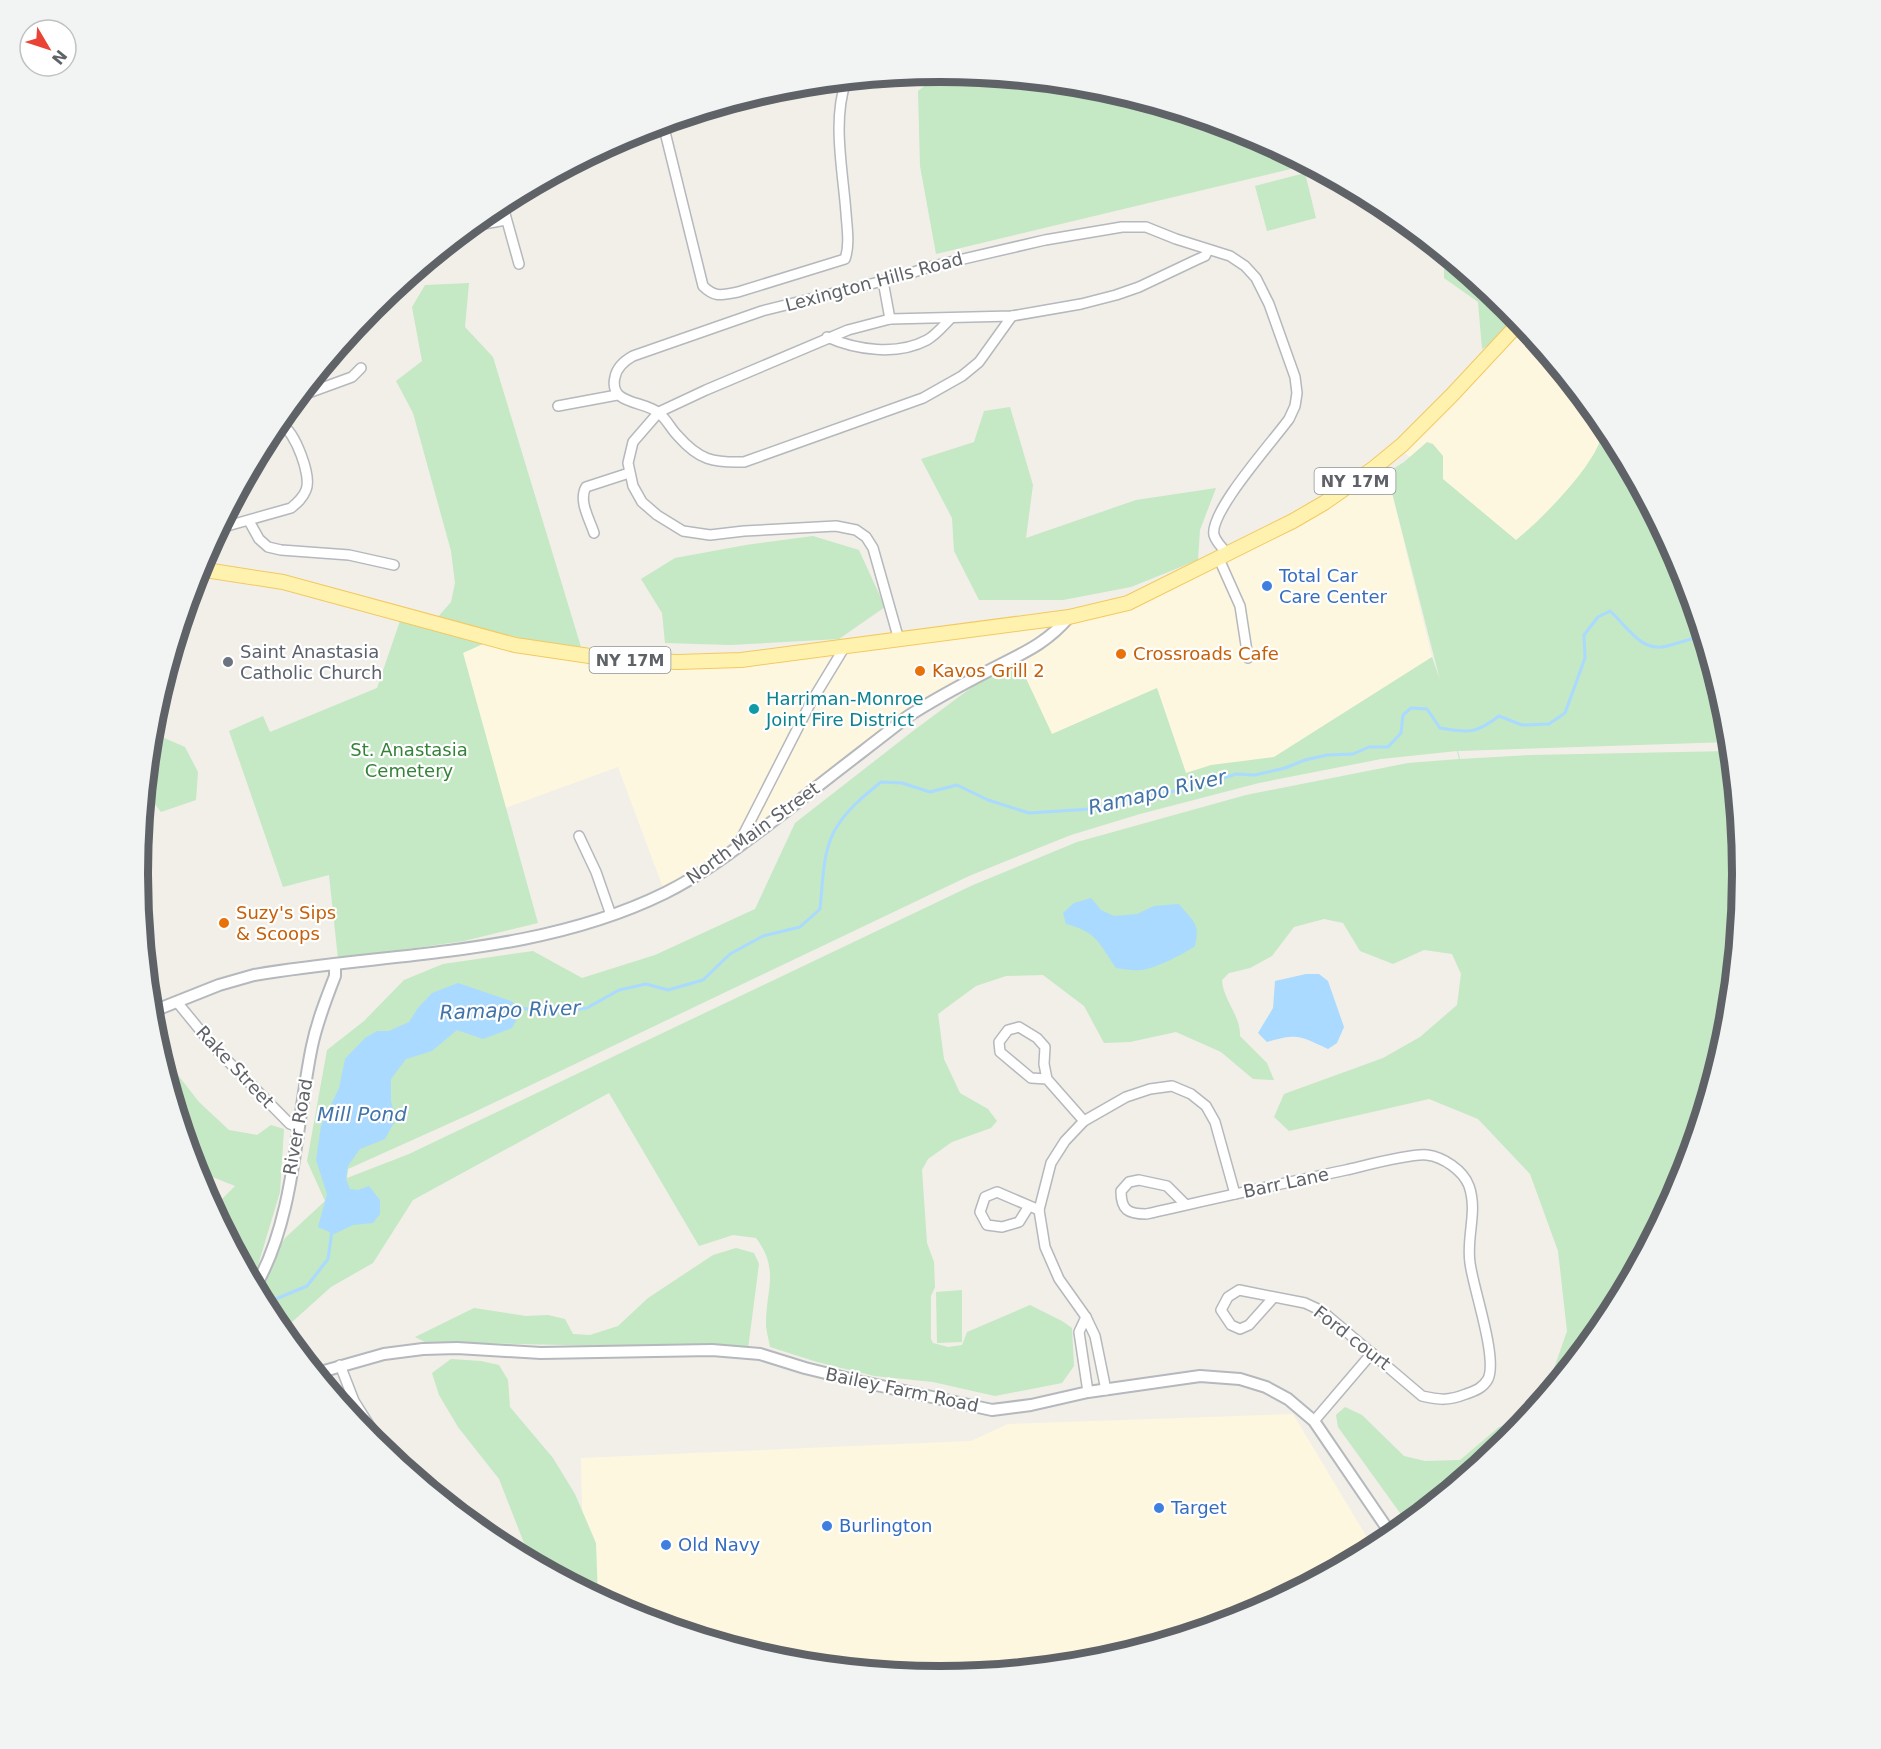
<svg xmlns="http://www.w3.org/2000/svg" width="1881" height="1749" viewBox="0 0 1881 1749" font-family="'DejaVu Sans',sans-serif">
<rect width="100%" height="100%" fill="#f1efe8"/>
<g fill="#fef7e0">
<polygon points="1520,321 1608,429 1617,446 1531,558 1399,448"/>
<polygon points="1385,465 1432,657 1274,757 1186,773 1157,688 1052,734 1016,657 935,699 735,850 665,893 618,767 505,808 463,652 494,639 677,662 1128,603"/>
<polygon points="1293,1414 1374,1549 1247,1616 1097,1662 940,1677 784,1662 633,1616 584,1590 581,1458 971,1441 1008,1424"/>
</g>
<g fill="#c5e8c5" fill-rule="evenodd">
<polygon points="943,72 1097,87 1248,133 1307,165 936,254 920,166 918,91"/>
<polygon points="1305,173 1316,218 1267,231 1255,186"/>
<polygon points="1444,254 1508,307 1516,317 1493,343 1482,349 1478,302 1444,278"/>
<polygon points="469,283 465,327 493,357 581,647 529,640 437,618 451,602 455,583 451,551 413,413 396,381 422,361 412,307 425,285"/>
<polygon points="1010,407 1033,485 1026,538 1136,500 1216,488 1200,530 1198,560 1131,587 1063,600 979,600 954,551 952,518 921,459 974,442 984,411"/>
<path d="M1603,422l5,7 74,139 46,150 2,24 -272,9 2,8 70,-4 201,-4 12,124 -15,156 -46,151 -74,139 -65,79 24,-69 -9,-80 -28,-77 -52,-55 -49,-20 -140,32 -15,-14 10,-23 99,-36 37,-21 37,-32 4,-31 -9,-20 -28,-4 -31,14 -33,-13 -17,-28 -19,-4 -30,8 -22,29 -22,12 -21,5 -7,7c1,20 19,36 18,56l27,27 7,17 -21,-1 -32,-27 -45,-20 -46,10 -26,1 -20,-37 -41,-31 -37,1 -30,10 -38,28 6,45 16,34 28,16 9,12 -6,7 -39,14 -24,17 -6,11 5,73 7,19 1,25 -4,9v43l2,4 15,4 14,-2 5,-13 63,-27 32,16 10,7 2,38 -12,17 -67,13 -62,-14 -59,-6 -57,-14 -47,-15c-1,-7 -4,-16 -4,-23 0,-35 14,-54 -10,-86l-23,-3 -34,11 -90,-153 -196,107 -40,63 -42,24 -49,44 -9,-11 -17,-31 29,-51 40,-37 -18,-40 20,-111 37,-29 40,-41 39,-16 90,-13 49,27 73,-23 100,-46 40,-86 118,-92 94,-70 9,-4 36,77 105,-46 29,85 25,-8 63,-8 158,-100 8,23 -53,-207 17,-11 23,-20 6,2 10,12v23l73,61c25,-20 73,-69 84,-99 2,-6 2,-13 3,-19zM1457,751l2,8 -51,4 -162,32 -169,47 -104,43 -564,269 -62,24 1,-9 120,-54 501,-239 102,-41 69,-21 119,-31 122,-24z"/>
<polygon points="813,536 859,550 885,607 839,639 730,645 665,643 662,613 641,579 675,558 746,545"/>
<polygon points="402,615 494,639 463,653 538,923 464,941 338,959 329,875 283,887 229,731 263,716 270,732 377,688"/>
<polygon points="155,714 155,734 185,747 198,772 196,800 161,812 146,793"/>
<polygon points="174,1070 199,1102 229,1130 257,1135 271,1125 284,1129 280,1192 253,1282 213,1208 235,1186 195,1170 166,1072"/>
<polygon points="736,1248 754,1253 759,1264 748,1349 425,1342 415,1337 474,1308 526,1316 548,1315 565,1319 573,1334 590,1335 618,1326 648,1298 713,1255"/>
<polygon points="962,1290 962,1342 937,1343 936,1292"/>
<polygon points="451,1359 481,1361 499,1365 508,1380 510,1407 553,1458 575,1494 596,1543 598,1597 531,1561 499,1479 458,1427 439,1395 432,1373"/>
<polygon points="1345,1407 1362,1415 1404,1456 1425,1461 1460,1460 1499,1427 1526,1420 1508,1442 1408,1524 1338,1427 1336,1415"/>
</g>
<g fill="#aadaff">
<path d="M1091,898l10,12 13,6 23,-2 17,-8 25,-2c13,17 22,18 16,42 -11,8 -41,23 -54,24 -8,1 -17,-1 -25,-2 -17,-24 -18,-36 -50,-44l-3,-11 11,-10z"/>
<path d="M1306,974h13l9,7 16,46 -7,16 -9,6c-29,-13 -29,-16 -61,-7l-9,-9 15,-25 2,-27z"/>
<polygon points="458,983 511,1001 522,1009 512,1028 483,1039 457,1030 432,1051 406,1059 391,1079 391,1101 396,1119 385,1139 360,1149 348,1166 346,1179 350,1189 358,1190 369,1186 380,1200 380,1214 373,1223 353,1225 334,1234 318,1227 327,1194 316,1160 321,1126 339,1088 345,1059 365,1038 377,1031 389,1031 409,1022 418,1008 432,993"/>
</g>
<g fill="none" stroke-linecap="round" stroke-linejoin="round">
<g stroke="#aadaff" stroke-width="3">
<path d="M519,1008l39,4 29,-4 32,-18 27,-6 22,6 35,-10 27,-26 33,-18 37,-9 20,-18c3,-27 2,-61 18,-84 11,-17 27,-30 43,-43l21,1 28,9 27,-7 31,15 41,13 77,-5 22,-8 67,-13 41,-13 19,1 30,-7 20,-8 22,-5 26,-1 16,-7h19l13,-14 2,-18 8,-7 16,1 13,19c28,5 36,6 59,-12l23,9 27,-1 16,-11 20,-55 -1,-23 14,-18 12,-6c20,18 32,44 61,34 11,-3 21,-8 32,-7"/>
<polyline points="266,1307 271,1301 307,1286 328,1259 332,1231"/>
</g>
<defs>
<g id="minor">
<path d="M663,124l40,162c12,12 19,9 35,6l107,-33c5,-14 2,-31 1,-46 -3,-42 -14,-92 0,-132"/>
<polyline points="502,203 519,264"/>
<polyline points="472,226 506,220"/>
<polyline points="883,281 890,319"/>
<path d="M1012,316l-33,46 -17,14 -39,22 -179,64c-31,1 -45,-2 -66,-26 -7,-7 -11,-16 -18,-22 -14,-14 -52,-8 -45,-37 2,-10 9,-16 18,-21l129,-45 137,-34 30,-10 116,-27 77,-13h24l30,12 54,17 15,10 11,12 13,26 26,73 2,16 -2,13 -6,13c-15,21 -80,93 -75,116 2,7 9,14 14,19"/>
<path d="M827,337c29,13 70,19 100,3 9,-5 17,-15 24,-22"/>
<polyline points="300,396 352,377 361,368"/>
<polyline points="558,406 617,395"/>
<polyline points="249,521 259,539 268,547 281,550 349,555 394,565"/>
<path d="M220,528l71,-20c6,-5 12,-10 15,-18 6,-14 -11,-58 -24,-65l-9,4"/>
<path d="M594,533c-4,-13 -16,-32 -8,-46l43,-14"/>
<polyline points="1219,559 1240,606 1248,658"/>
<polyline points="899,640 873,548 866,537 856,530 836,526 744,531 710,535 683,531 657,515 642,502 633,486 628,463 633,442 659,412 706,390 848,330 890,319 1012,316 1081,304 1116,295 1139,287 1196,260 1205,256 1208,250"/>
<polyline points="579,836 596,872 611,915"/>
<polyline points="736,849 810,704 844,648"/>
<polyline points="177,1002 213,1046 290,1124 298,1127"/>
<polyline points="1047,1079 1031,1078 1000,1052 999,1042 1008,1030 1019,1027 1037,1038 1045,1047 1044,1064 1047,1079 1084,1121"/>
<path d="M1186,1205l-19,-19 -28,-6 -10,2 -8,9c0,19 7,23 25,23 67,-15 133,-30 200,-44 18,-4 65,-17 81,-15 16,2 36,15 42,31 9,26 -3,51 1,77 3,25 28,95 18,116 -5,9 -13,12 -22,15 -18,7 -26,6 -44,2l-100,-85 -17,-8 -66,-13 -11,7 -7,13 10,15 9,4 9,-4 25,-28"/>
<polyline points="1029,1206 1019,1222 1002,1227 987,1225 980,1212 985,1197 997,1192 1039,1210"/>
<polyline points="1086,1317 1079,1332 1088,1392"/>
<polyline points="340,1365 354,1401 386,1452"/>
<polyline points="1106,1390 1095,1336 1086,1317 1059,1279 1045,1247 1039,1210 1051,1163 1065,1141 1084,1121 1126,1097 1150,1089 1172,1086 1191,1094 1206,1106 1215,1122 1235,1194"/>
<polyline points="1314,1421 1372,1353"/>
</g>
<g id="tertiary">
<path d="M151,1012l68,-27 35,-10c137,-23 283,-19 411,-82 44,-22 81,-52 120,-81 40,-32 81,-63 122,-95 27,-18 56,-33 85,-48 31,-16 54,-25 77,-52"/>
<path d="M255,1287c40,-68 41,-165 57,-241 5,-24 14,-47 23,-70v-11"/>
<polyline points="317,1373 384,1354 423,1349 457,1348 541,1353 712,1350 760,1354 805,1368 858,1381 992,1410 1031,1405 1088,1392 1200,1376 1240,1379 1266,1387 1288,1399 1314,1421 1393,1537"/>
</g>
<polyline id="primary" points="199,569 283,582 515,645 610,659 677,662 741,660 1069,617 1128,603 1293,521 1324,503 1374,468 1402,445 1452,395 1520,322"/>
</defs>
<use href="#minor" stroke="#b5b8bc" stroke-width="12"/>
<use href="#tertiary" stroke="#b5b8bc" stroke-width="14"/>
<use href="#primary" stroke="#f2c960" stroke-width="16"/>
<use href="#minor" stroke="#fff" stroke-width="9"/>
<use href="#tertiary" stroke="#fff" stroke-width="10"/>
<use href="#primary" stroke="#fff2af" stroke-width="14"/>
</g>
<g fill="#3f7fe0" stroke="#fff" stroke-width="2">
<circle cx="1267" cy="586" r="6"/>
<circle cx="1159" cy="1508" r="6"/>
<circle cx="827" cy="1526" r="6"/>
<circle cx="666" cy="1545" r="6"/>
</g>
<g fill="#e8710a" stroke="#fff" stroke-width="2">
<circle cx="1121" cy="654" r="6"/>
<circle cx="920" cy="671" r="6"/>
<circle cx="224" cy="923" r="6"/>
</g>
<circle fill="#6b7280" stroke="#fff" stroke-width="2" cx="228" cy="662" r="6"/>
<circle fill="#0f9aa8" stroke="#fff" stroke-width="2" cx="754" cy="709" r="6"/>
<g text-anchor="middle" stroke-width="4.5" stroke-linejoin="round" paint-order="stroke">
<g fill="#fff" stroke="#8f9295" stroke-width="1.5">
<rect x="1314.5" y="468" width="81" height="26" rx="4.5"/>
<rect x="589.5" y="647" width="81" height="26" rx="4.5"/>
</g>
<g font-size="16" font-weight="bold" fill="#5f6368">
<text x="1355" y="487">NY 17M</text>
<text x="630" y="666">NY 17M</text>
</g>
<g font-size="18" fill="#5f6368" stroke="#fff">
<text transform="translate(874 282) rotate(-15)" y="6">Lexington Hills Road</text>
<text transform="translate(753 833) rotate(-36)" y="6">North Main Street</text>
<text transform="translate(235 1067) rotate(47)" y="6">Rake Street</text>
<text transform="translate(298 1127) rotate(-80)" y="6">River Road</text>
<text transform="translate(1286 1183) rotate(-12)" y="6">Barr Lane</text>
<text transform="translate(1352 1338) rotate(38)" y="6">Ford court</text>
<text transform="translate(902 1390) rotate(12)" y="6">Bailey Farm Road</text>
</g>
<g font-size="18" fill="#366cbe" stroke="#fff" text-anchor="start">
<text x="1279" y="582">Total Car<tspan x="1279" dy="21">Care Center</tspan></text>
<text x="1171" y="1514">Target</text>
<text x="839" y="1532">Burlington</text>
<text x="678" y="1551">Old Navy</text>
</g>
<g font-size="18" fill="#5b616d" stroke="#fff" text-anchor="start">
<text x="240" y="658">Saint Anastasia<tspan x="240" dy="21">Catholic Church</tspan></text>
</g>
<g font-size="18" fill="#c56008" stroke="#fff" text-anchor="start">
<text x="1133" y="660">Crossroads Cafe</text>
<text x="932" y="677">Kavos Grill 2</text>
<text x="236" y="919">Suzy's Sips<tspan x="236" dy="21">&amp; Scoops</tspan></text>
</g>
<g font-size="18" fill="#0d838f" stroke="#fff" text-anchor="start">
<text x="766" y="705">Harriman-Monroe<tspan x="766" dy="21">Joint Fire District</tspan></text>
</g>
<g font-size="18" fill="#348238" stroke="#fff">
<text x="409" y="756">St. Anastasia<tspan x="409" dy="21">Cemetery</tspan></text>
</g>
<g font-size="20" font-style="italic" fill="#4174aa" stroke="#fff">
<text transform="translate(1157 792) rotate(-13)" y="7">Ramapo River</text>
<text transform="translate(510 1010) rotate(-2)" y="7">Ramapo River</text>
<text x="362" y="1121">Mill Pond</text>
</g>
</g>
<path d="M0 0H1881V1749H0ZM148 874a792 792 0 1 1 1584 0a792 792 0 1 1-1584 0Z" fill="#f2f3f3" fill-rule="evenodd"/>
<path fill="none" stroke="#5f6368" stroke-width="8" d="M148 874a792 792 0 1 1 1584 0a792 792 0 1 1-1584 0Z"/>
<g transform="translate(48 48) rotate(129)"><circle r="28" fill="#ffffff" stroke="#bfc1c3" stroke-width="1.5"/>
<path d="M0-4.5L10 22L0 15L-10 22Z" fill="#ea4335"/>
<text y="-9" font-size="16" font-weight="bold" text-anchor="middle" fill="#5f6368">N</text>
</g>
</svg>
